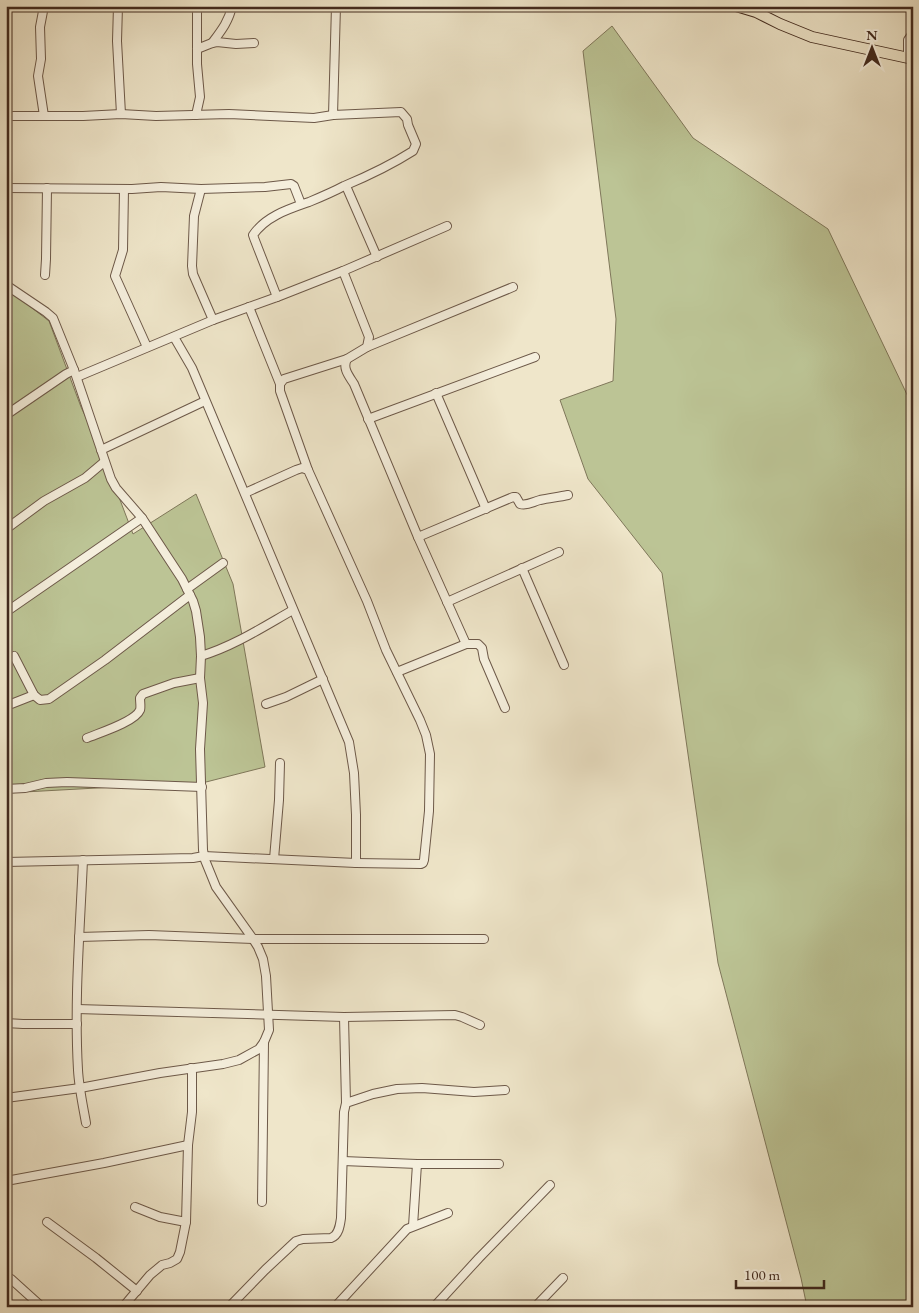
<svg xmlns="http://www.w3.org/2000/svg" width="919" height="1313" viewBox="0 0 919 1313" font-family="'EB Garamond',serif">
<rect width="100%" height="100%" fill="#efe6ca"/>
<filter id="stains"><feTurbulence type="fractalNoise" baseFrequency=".004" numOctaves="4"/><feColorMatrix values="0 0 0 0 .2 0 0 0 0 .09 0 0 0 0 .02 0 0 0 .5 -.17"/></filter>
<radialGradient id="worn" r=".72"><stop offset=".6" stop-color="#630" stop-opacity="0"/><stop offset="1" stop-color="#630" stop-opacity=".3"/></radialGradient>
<g fill="#bcc495" stroke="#7f775a">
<polygon points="612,26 693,138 828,229 913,407 913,1307 807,1307 801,1278 718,963 662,573 588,479 560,400 613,381 616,319 583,51"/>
<polygon points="6,288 49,321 81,407 101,450 133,534 196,494 233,584 265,767 206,782 6,793"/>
</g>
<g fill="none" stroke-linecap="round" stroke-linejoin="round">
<defs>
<g id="minor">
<polyline points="118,6 117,41 121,114"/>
<path d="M212,43c9,-12 17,-22 20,-37"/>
<polyline points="197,49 212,43 217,42 236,44 254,43"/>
<polyline points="908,58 908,40 913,33"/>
<polyline points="196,115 200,97 197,64 197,6"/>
<polyline points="6,116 83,116 121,114 156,116 229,114 314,118 333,115"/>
<polyline points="44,116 38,76 41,59 40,27 44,6"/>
<polyline points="346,186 377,257"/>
<polyline points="6,188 132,189 161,187 201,189 265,187 291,184 294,186 301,204"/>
<polyline points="124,189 123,250 115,276 147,347"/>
<polyline points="201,189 194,216 192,266 193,274 213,320"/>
<polyline points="343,271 447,226"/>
<polyline points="45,275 46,259 47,188"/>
<polyline points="6,285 46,312 53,318 74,370 111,479 116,488 142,518 182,579 193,601 196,611 200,637 201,656 200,678 203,703 200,749 203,850 205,860 216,887 253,939 258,947 263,959 266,976 269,1030 264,1042 259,1049 239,1060 223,1064 160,1073 80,1088 6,1098"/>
<path d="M277,297l66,-26 26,66 -2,10 -20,12c-5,9 2,17 7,25l64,153 48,107 -69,28"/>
<polyline points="249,307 280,384"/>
<polyline points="367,347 513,287"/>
<path d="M77,377l136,-57 64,-23 -23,-59 -1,-3c13,-19 36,-26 56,-33 12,-5 24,-10 35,-16 24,-10 47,-21 69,-35l3,-7 -8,-19 -1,-6 -6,-7 -68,3 3,-109"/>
<polyline points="436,393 486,509"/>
<polyline points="6,415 66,374 74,370"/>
<polyline points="368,419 535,357"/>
<polyline points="101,450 205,401"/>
<polyline points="308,470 280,391 280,384 284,379 347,359"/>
<polyline points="245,493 296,470 302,468 308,470 367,601 386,650 420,720 426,735 430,754 429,811 424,860 423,863 421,864 356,863"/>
<polyline points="6,529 44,501 85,478 104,462"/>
<path d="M418,537l95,-40h3l4,7c8,2 12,-2 20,-4 9,-2 19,-3 28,-5"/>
<polyline points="522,568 564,665"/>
<polyline points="187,589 223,563"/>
<polyline points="447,602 559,552"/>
<polyline points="6,612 142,518"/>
<polyline points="466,644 478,644 482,648 484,659 505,708"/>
<polyline points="14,656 34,695 40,700 49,699 105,660 190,595"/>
<path d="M201,656c33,-10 62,-29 92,-46"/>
<polyline points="266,704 286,697 323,679"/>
<polyline points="6,706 34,695"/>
<path d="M87,738c12,-5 48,-16 53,-28 1,-3 0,-8 0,-12l3,-4 31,-11 26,-5"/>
<polyline points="6,789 25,788 46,783 67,782 202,787"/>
<polyline points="274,859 279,800 280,763"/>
<path d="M83,860c-3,70 -9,140 -5,210 1,18 5,36 8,53"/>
<polyline points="6,862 193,858 204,856 356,863 356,815 354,773 349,742 192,368 174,337"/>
<polyline points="79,937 149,935 253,939 484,939"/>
<polyline points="77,1009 344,1017 455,1015 462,1017 480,1025"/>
<polyline points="344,1017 346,1103"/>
<polyline points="6,1023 23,1024 77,1024"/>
<polyline points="343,1161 417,1164"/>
<polyline points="6,1181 104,1163 188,1145"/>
<polyline points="262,1202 264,1042"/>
<polyline points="135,1207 160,1217 186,1222"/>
<polyline points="47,1222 96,1258 137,1291"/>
<polyline points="413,1226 417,1164 499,1164"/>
<polyline points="6,1276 11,1279 42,1307"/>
<polyline points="123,1307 150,1275 162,1265 170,1263 177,1259 180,1252 186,1222 188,1145 192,1112 192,1073 191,1068"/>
<path d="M229,1307l36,-37 31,-29 7,-2 28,-1c8,-3 9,-13 10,-20l3,-106 2,-9 27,-9 24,-5 25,-1 52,4 31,-2"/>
<polyline points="335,1307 407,1229 448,1213"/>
<polyline points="434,1307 479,1258 550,1185"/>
<polyline points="535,1307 563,1278"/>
</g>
<polyline id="major" points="736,6 756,12 780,24 812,37 913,59"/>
</defs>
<use href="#minor" stroke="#6d5949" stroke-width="10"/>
<use href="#major" stroke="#422a1e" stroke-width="12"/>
<use href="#minor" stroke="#f5efdd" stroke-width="8"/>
<use href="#major" stroke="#efe6ca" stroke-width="10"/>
</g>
<rect width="919" height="1313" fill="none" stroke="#efe6ca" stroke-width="25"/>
<rect x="8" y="8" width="904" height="1298" fill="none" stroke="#422a1e" stroke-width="2.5"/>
<rect x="12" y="12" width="894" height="1288" fill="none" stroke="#422a1e"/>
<g transform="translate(872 48)" stroke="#f5efdd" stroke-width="4" paint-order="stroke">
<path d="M0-4L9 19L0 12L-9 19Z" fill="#422a1e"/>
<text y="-8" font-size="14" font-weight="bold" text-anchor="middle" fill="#422a1e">N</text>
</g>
<path d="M736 1280v8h88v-8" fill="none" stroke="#422a1e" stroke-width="2.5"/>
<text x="744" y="1280" font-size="15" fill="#422a1e" stroke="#f5efdd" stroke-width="4" paint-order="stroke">100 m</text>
<rect width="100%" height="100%" filter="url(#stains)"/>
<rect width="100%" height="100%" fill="url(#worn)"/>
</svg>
